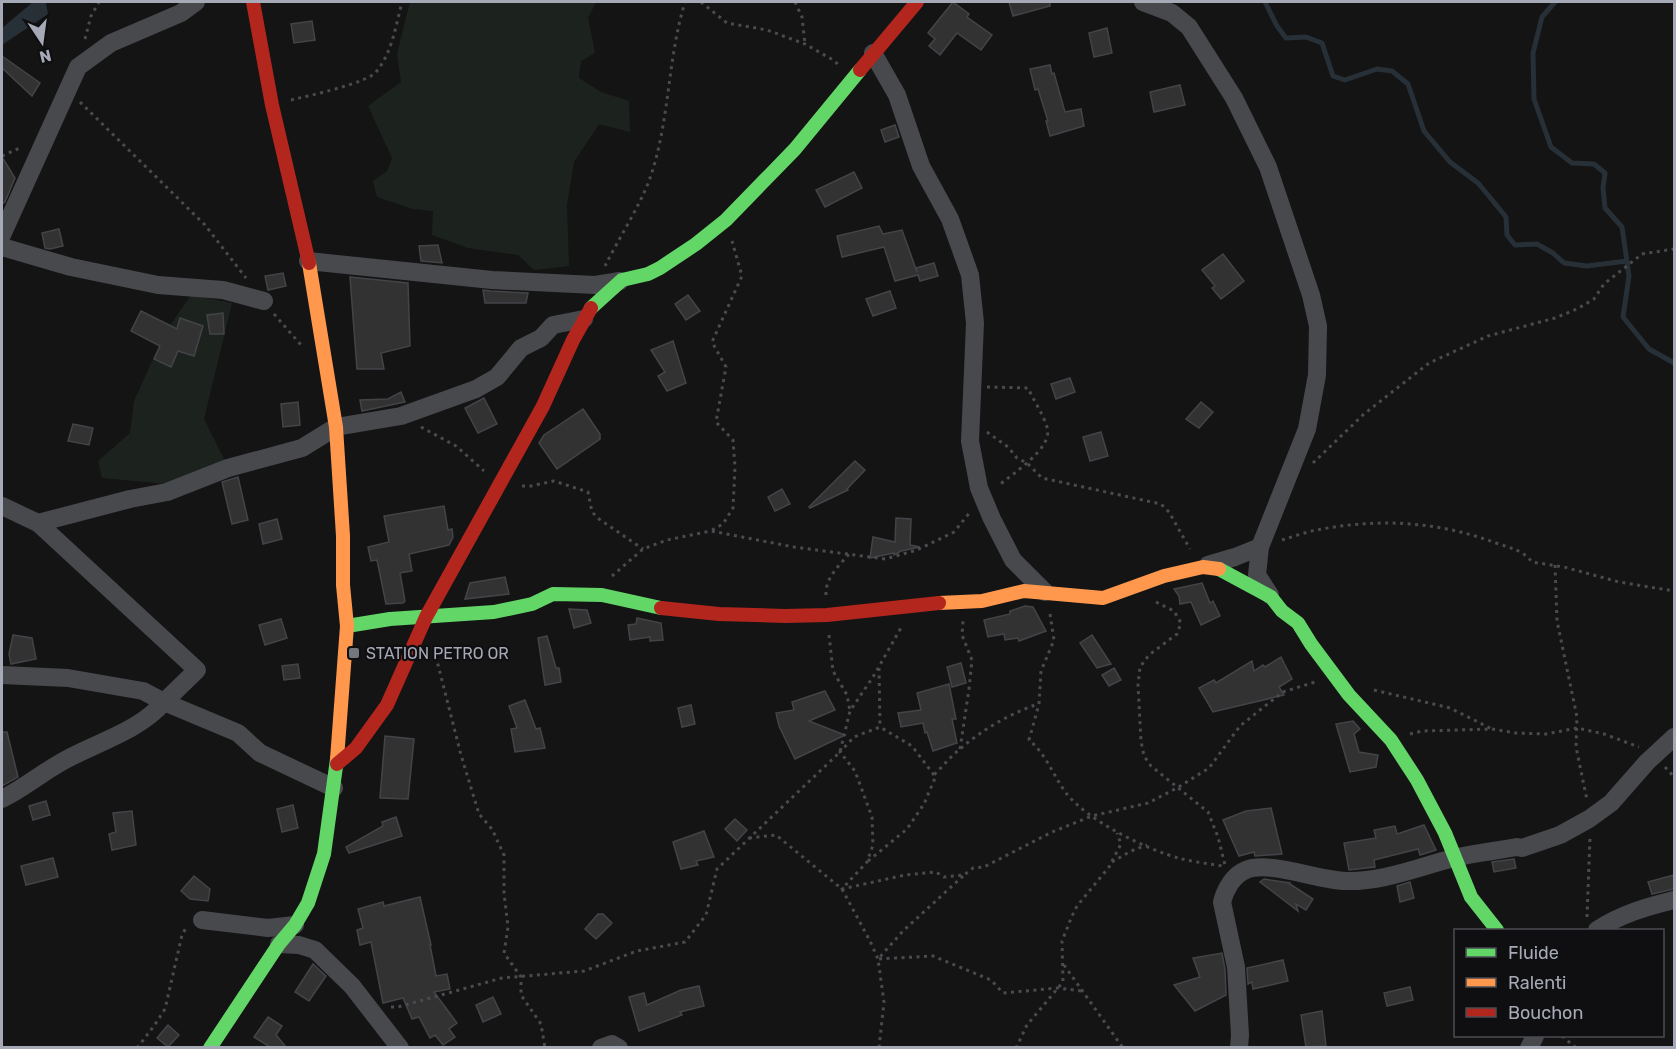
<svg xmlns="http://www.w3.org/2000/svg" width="1676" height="1049" viewBox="0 0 1676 1049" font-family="Rubik,sans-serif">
<rect width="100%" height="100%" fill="#141414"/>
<g fill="#1c231e">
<polygon points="410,2 596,2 588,18 595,53 581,61 579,78 601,92 629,101 630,132 599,124 574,162 567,205 569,266 534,270 518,255 468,248 432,235 433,211 413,209 377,197 373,181 387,171 392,158 368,106 401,82 397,54"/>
<polygon points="191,295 232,303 204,419 225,461 167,484 102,478 98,461 130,433 134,401 165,333"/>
</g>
<polygon fill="#272f37" points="33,2 46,3 48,14 2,45 2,28"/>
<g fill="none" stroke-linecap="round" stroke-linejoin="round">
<g stroke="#272f37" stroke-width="5">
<polyline points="1265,2 1277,26 1286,38 1306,37 1322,43 1333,76 1345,80 1377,69 1392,71 1408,84 1424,131 1450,162 1478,183 1493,201 1506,217 1507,235 1515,245 1537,244 1553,253 1564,263 1587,266 1627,261"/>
<polyline points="1555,2 1542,17 1533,53 1534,99 1551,147 1572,163 1594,164 1605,173 1603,188 1605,208 1622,227 1629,276 1623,317 1649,349 1674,363"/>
</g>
</g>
<g fill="#323233" stroke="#434448" stroke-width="1.5">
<polygon points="953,2 969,14 967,17 992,35 981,50 957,33 940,55 929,46 935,39 928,33"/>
<polygon points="1009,2 1050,2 1050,6 1013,16"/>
<polygon points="312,21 315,40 294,43 291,24"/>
<polygon points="1107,28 1112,53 1094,57 1089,33"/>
<polygon points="2,56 40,83 32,96 2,68"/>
<polygon points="1050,65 1052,74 1054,73 1065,112 1081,109 1084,126 1050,136 1046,121 1048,121 1038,89 1035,90 1030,69"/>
<polygon points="1180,85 1185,105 1154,112 1150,92"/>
<polygon points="895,125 899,137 885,142 881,130"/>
<polygon points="2,157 15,178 5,202 2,204"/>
<polygon points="854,172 862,188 825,207 816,190"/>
<polygon points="879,226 883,234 902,230 917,272 916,268 934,263 938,276 920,281 918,275 895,281 884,247 842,257 837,236"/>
<polygon points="59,229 63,246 50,249 45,248 42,233"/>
<polygon points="438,245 442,263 421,261 419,246"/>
<polygon points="1223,254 1244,281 1221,299 1212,288 1215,286 1202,270"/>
<polygon points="283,273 286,286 268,290 265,276"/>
<polygon points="350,277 408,283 410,346 381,353 384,369 357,369"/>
<polygon points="483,290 491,291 528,293 526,303 485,303"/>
<polygon points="890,291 896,308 873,316 866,299"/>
<polygon points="688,295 700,311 686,320 675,304"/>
<polygon points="141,311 177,329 180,318 203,326 194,356 178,351 171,367 154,359 160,346 131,331"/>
<polygon points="223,313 224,334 210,334 207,315"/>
<polygon points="673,341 686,383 667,391 658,376 665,372 651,350"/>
<polygon points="1070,378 1075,392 1056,399 1051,384"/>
<polygon points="401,392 405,402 362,411 360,400 388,399"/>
<polygon points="484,398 497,424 478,433 465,408"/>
<polygon points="298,402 300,425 283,427 281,404"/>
<polygon points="1201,402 1213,412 1199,428 1186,419"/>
<polygon points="583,409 600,434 600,439 557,469 539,443 544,435"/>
<polygon points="73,424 93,428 89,445 68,441"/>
<polygon points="1101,432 1108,456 1090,461 1083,437"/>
<polygon points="855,461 865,470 847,489 848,490 810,508 809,507"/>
<polygon points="238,477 248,520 232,524 222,482"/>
<polygon points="782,489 790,504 775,511 768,497"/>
<polygon points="444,506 448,530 452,529 453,537 449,545 409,554 412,571 400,573 405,601 403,603 386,604 377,560 371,561 368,547 389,542 384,516"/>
<polygon points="896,518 911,519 910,545 920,547 901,551 894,555 894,553 870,558 873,537 895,542"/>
<polygon points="277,519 282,539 263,544 259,524"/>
<polygon points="505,577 509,594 465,599 470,583"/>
<polygon points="1202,583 1210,603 1213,601 1220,616 1201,625 1191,602 1180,604 1179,596 1174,589"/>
<polygon points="1025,606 1033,607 1046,631 1019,641 1018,638 1005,640 1004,634 988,637 984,620 1010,614 1010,611"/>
<polygon points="569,609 587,610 591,623 574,628"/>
<polygon points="637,618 661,623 663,640 650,641 650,637 630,640 628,625 636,624"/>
<polygon points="281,619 287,638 265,645 259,625"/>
<polygon points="13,635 32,638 36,659 11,664 9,654"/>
<polygon points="1092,635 1111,664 1097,668 1080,643"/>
<polygon points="547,636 556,668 559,668 561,682 545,685 538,638"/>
<polygon points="1281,657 1292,679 1279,687 1284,695 1213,712 1199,688 1214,680 1216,683 1252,661 1254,671 1263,665 1265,667"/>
<polygon points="961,663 966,683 952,687 947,667"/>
<polygon points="298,664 300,678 284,680 282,666"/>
<polygon points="1114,668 1121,680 1109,686 1102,675"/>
<polygon points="949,684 956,719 952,719 957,743 933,751 927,732 925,733 923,723 901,727 898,713 921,710 917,693"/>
<polygon points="825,691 835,710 809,721 845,735 795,759 779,726 776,713 794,710 792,702"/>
<polygon points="525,700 536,729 540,728 545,748 515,752 511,729 517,728 509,706"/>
<polygon points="691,705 695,724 682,727 678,708"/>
<polygon points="1353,721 1360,729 1354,734 1359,752 1378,755 1376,767 1350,772 1336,724"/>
<polygon points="2,732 7,732 18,777 2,786"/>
<polygon points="385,736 414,739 408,799 380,798"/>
<polygon points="46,801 50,815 33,820 29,806"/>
<polygon points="293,805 298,828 282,832 277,809"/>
<polygon points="1271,808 1282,854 1255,856 1254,852 1239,856 1223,820 1246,811"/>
<polygon points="132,811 136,845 112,850 109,834 116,832 113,813"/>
<polygon points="396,817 402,836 349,853 346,847 383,826 382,822"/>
<polygon points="735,819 747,830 737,841 725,829"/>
<polygon points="1424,825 1436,850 1420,855 1418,849 1374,860 1375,867 1349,870 1344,843 1376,838 1374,830 1395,826 1397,834"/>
<polygon points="704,831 714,857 696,861 698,865 681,869 673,842"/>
<polygon points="53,858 58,877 26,885 21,866"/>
<polygon points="1514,859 1516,868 1494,872 1492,862"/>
<polygon points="1674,875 1674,889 1652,894 1648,882"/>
<polygon points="194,876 210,889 208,901 190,899 181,891"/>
<polygon points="1264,879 1290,883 1290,884 1313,899 1306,910 1296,904 1298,911 1260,882"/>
<polygon points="1410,882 1414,898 1400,902 1397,886"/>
<polygon points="420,897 431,945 430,945 436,976 447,974 450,989 434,992 457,1023 449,1029 455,1037 443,1045 435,1035 430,1038 419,1017 412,1019 403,998 383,1003 371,942 360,945 357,930 363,928 358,909 383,902 384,906"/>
<polygon points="598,914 603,914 612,923 596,939 585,929"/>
<polygon points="1222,953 1225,969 1226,995 1195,1011 1174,985 1200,977 1193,958"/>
<polygon points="1283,960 1288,981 1253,989 1252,982 1248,984 1247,968"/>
<polygon points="313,964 326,976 309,1001 295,992"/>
<polygon points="699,986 704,1006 680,1012 682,1015 639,1031 629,997 644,993 647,1005 681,990"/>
<polygon points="1410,987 1413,1000 1387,1006 1384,993"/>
<polygon points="493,997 501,1014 483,1022 476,1005"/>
<polygon points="1322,1011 1326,1046 1306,1047 1301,1015"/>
<polygon points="268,1017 282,1026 276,1035 286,1047 270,1047 254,1037"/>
<polygon points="168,1025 179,1035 168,1047 157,1038"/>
</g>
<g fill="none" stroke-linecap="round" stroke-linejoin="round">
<g stroke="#4a4b4f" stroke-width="3" stroke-dasharray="3 4.5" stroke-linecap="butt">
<polyline points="701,2 727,23 767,30 805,44 835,61 838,65"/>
<polyline points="795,2 802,17 805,44"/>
<polyline points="85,39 91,16 99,2"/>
<path d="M291,100c17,-4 76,-17 85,-28 16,-19 20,-47 26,-70"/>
<polyline points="80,102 205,225 246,278"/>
<polyline points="2,156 22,147"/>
<path d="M605,266c13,-26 34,-59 44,-85 21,-58 18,-121 36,-179"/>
<polyline points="274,314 301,345"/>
<path d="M987,387l41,1c6,13 15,26 19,39 7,21 -35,47 -49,59"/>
<polyline points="421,427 456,446 484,471"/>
<polyline points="987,432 1008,447 1017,458 1027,463 1042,478 1161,504 1169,512 1190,549"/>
<polyline points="1313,463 1364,414 1429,363 1488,336 1555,318 1577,309 1594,299 1604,284 1642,254 1674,249"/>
<polyline points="522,486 531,486 554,481 588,492 592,512 599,519 643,549"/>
<polyline points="712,530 723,524 733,508 735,467 733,440 716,422 726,367 712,342 742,276 732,241"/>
<path d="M1282,540c13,-4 27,-9 40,-11 60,-11 118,-7 174,14 14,5 27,7 36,19l32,5 55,15 55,9"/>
<polyline points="1555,565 1557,621 1577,717 1576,747 1587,800"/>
<polyline points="612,576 643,549 667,540 711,531 794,547 885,559 917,550 954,532 971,511"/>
<path d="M826,595c-1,-17 13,-29 23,-41"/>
<polyline points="1156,602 1174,611 1181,623 1177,634 1149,655 1140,667 1138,685 1141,741 1144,756 1151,766 1208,812 1218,837 1225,865"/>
<path d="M1050,614l4,26 -13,31 -2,33 -10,36c17,14 24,35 37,53 22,28 81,57 116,66 13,3 27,5 41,7"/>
<polyline points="829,635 833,671 847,695 850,711"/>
<polyline points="434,649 461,755 479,814 492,829 504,855 504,893 508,927 504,953 521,977 521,995 541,1024 545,1048"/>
<polyline points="879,668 880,727"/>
<polyline points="1374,690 1450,708 1492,729"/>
<polyline points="1410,734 1422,731 1492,729 1515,733 1546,734 1577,728 1604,734 1639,747"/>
<polyline points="960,749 969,689 972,660 962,635 963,621"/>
<polyline points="1665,767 1674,777"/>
<polyline points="934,775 912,746 880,727 854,737 840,752 855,771 872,817 873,845 867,862 842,889 905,875 936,872 944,877 964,875 973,868 984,867 1052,832 1092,816 1148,803 1177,788 1209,768 1240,726 1260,710 1283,692 1315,682"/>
<polyline points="749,838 776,835 842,889 870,941 878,959 884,1002 879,1048"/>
<path d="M868,861l39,-32 17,-25 11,-26 -1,-3c9,-9 17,-19 27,-27 21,-18 50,-35 77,-44"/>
<polyline points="1112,862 1131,851 1147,845"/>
<polyline points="963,876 903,931 878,959 933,956 991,980 1003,993 1058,988 1082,991"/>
<polyline points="1587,917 1590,837"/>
<polyline points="1064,965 1123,1048"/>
<polyline points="391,1007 398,1007 502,978 584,971 637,951 685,942 706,915 717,869 840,752 850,711 873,677 902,626"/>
<polyline points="1562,1036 1576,1048"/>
<polyline points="137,1048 154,1026 165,1009 182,935 187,926"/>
<polyline points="1016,1048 1027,1025 1063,982 1062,941 1072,916 1077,906 1109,867 1121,844 1117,833"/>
</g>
<g stroke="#48494d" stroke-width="18">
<polyline points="1143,2 1172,13 1189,27 1234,98 1268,167 1311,295 1318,326 1317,375 1307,429 1260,547 1257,575 1270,595"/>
<polyline points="873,53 897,95 921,166 950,219 970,275 975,323 970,441 979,488 992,519 1013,560 1045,592"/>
<polyline points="2,235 78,67 111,43 181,13 196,2"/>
<polyline points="2,247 71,267 158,285 223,290 264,301"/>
<polyline points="308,261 492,280 595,285 620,281"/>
<polyline points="2,506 38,523 197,670 164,702 238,733 260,753 334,788"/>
<polyline points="38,523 130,499 167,492 228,468 302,448 336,427 401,416 476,389 497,377 521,348 541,338 553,325 584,319"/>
<polyline points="1208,565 1235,557 1260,547"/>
<path d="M2,675l66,3 75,13 21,11c-24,28 -63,39 -95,56 -24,12 -43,29 -67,41"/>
<polyline points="202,920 268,928 295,925"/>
<path d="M1597,930c24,-16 49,-23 77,-30"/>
<polyline points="279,944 299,945 315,950 352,986 400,1048"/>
<polyline points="601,1048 612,1044 619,1048"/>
<path d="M1239,1048l1,-13 -4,-68 -14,-65c3,-12 11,-27 24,-32 22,-10 74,11 100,11 37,1 72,-14 108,-23 20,-5 42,-7 63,-11l5,1 38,-13 29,-16 22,-16 36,-41 27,-25"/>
<polyline points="1529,1048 1535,1036"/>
</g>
<g stroke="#63d668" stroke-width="14">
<polyline points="591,308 622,280 648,274 660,268 696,244 726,220 795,149 860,70"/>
<polyline points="1219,569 1271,597 1282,611 1298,623 1311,644 1349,695 1391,740 1417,780 1445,833 1471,897 1497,930"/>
<polyline points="347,626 390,619 494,612 532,604 553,594 602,595 661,608"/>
<polyline points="210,1048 279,944 295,925 308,903 324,854 337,759"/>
</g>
<g stroke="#ff974d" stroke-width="14">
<polyline points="309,263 336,427 343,536 343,585 347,626 337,759"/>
<polyline points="939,603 982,601 1024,591 1103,598 1164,576 1203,567 1219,569"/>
</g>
<g stroke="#b3261e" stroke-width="14">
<polyline points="253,2 272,105 309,263"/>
<polyline points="860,70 917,2"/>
<polyline points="661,608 719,614 785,616 827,615 939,603"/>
<polyline points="337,764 356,748 387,705 426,617 543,406 573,340 591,308"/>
</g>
</g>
<rect fill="#72767d" stroke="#0f0e10" stroke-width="2" x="348" y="647" width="12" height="12" rx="3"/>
<g text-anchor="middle" stroke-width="4.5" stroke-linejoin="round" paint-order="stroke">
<g font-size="16" fill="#a5aab6" stroke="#0f0e10" text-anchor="start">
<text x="366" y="659">STATION PETRO OR</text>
</g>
</g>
<rect width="1676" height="1049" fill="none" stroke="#a5aab6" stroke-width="6"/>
<rect x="1454" y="929" width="210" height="108" fill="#0f0e10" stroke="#4b4c52" stroke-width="1.5"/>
<rect x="1466" y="948" width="30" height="9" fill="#63d668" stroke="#4b4c52" stroke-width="1.5"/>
<text x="1508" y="959" font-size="18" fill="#a5aab6">Fluide</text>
<rect x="1466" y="978" width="30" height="9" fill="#ff974d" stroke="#4b4c52" stroke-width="1.5"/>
<text x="1508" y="989" font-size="18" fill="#a5aab6">Ralenti</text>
<rect x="1466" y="1008" width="30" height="9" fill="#b3261e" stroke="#4b4c52" stroke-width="1.5"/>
<text x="1508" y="1019" font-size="18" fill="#a5aab6">Bouchon</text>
<g transform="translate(42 42) rotate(167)" stroke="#0f0e10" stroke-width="4.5" paint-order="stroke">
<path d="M0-4.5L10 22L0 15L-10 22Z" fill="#a5aab6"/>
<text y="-9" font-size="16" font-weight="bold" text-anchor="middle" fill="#a5aab6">N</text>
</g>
</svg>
